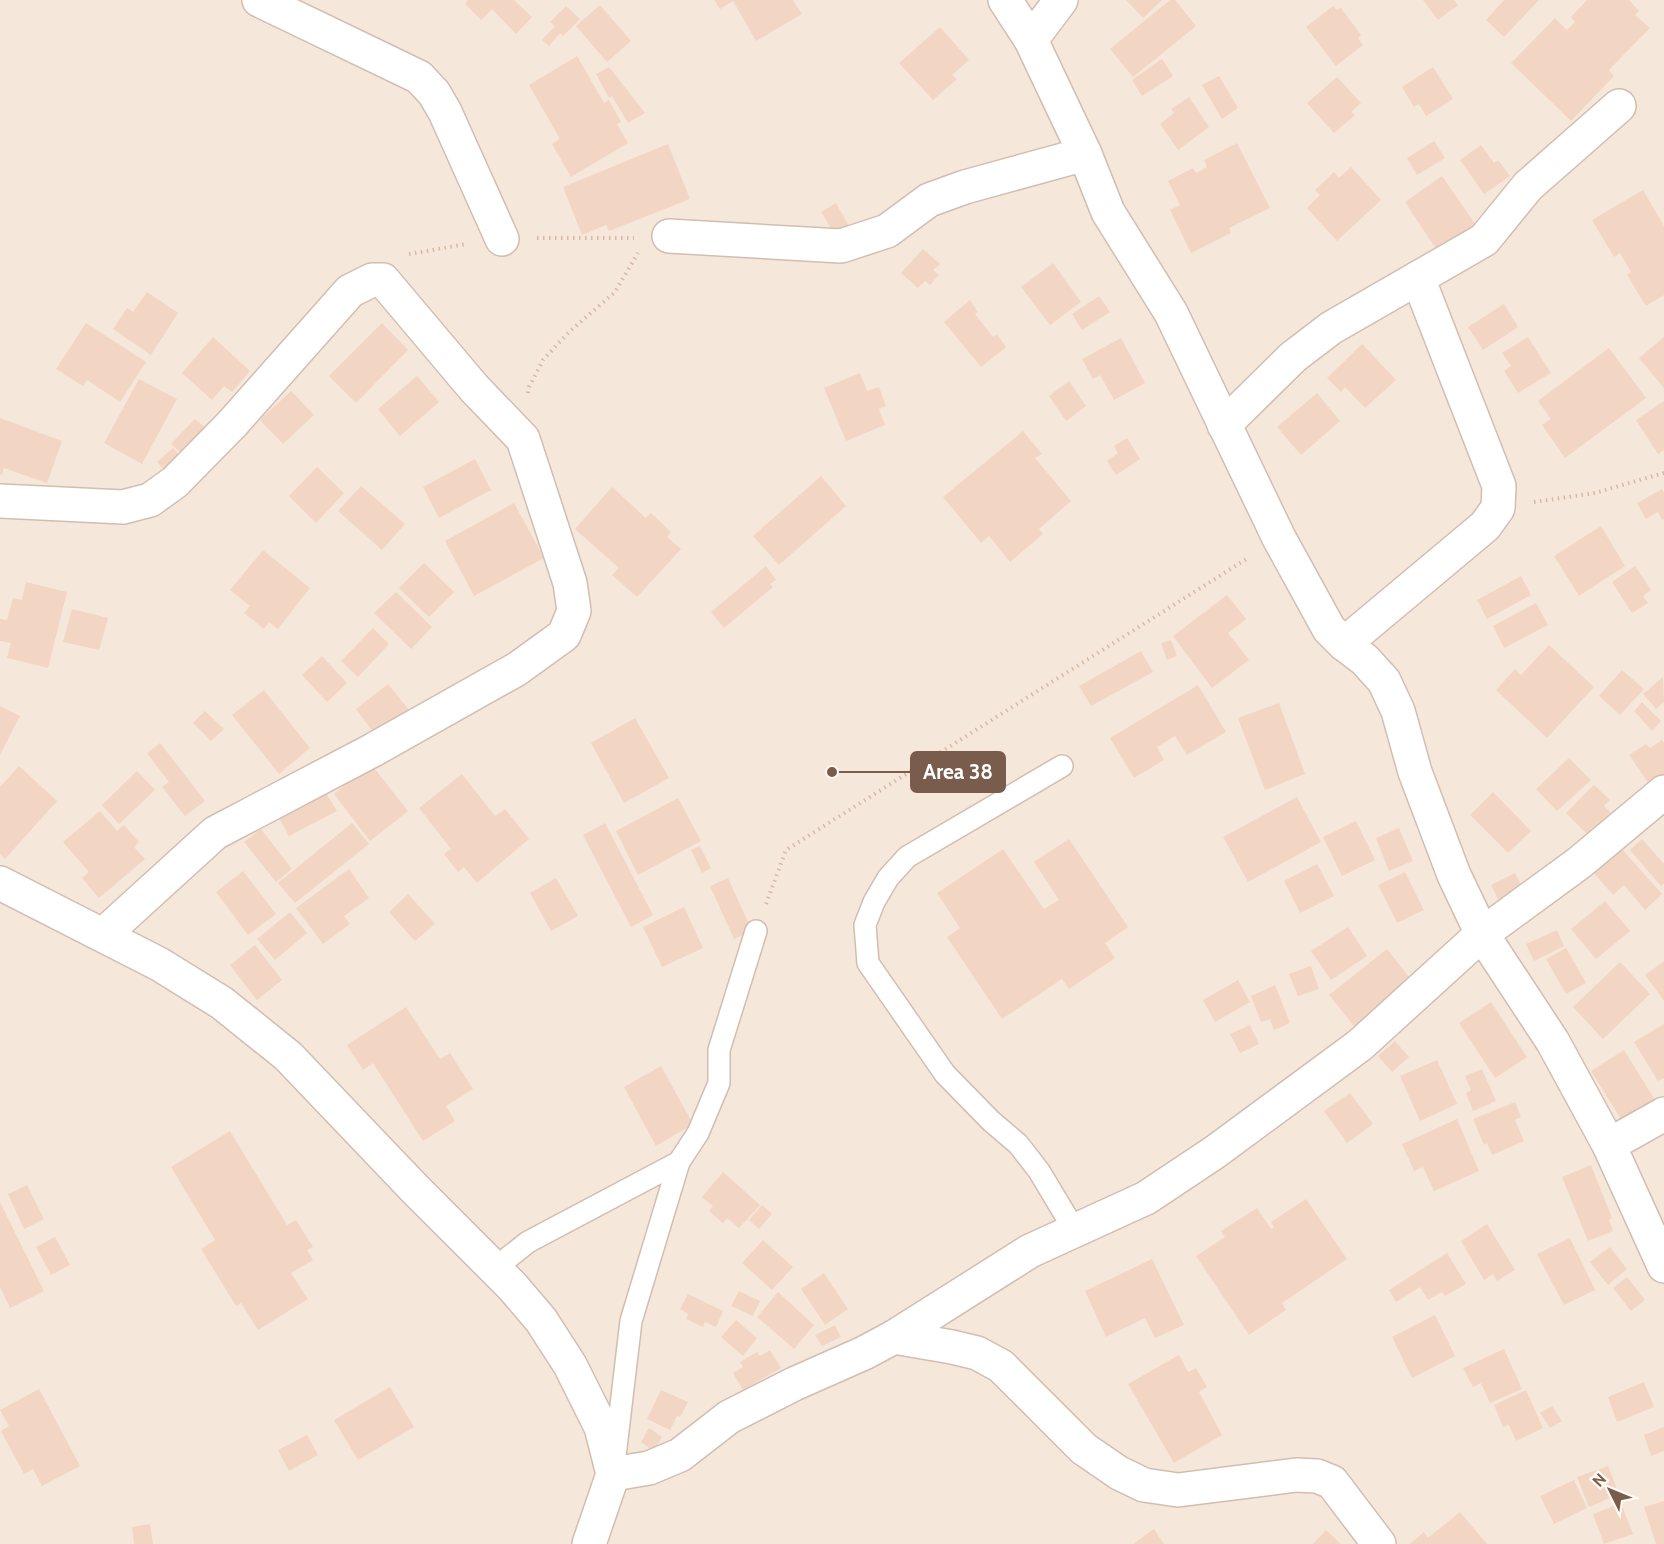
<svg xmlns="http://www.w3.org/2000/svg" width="1664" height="1544" viewBox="0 0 1664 1544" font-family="Cabin,sans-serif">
<rect width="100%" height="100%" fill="#fdf6ec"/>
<rect fill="#f5e8da" x="0" y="0" width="1664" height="1544"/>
<g fill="#f3d5c3">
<polygon points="468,0 514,0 532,17 516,34 492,9 481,20 465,4"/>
<polygon points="714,0 793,0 802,14 756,41 733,1 720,9"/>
<polygon points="1126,0 1162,0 1143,18"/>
<polygon points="1170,0 1175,0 1196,26 1133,77 1110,49"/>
<polygon points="1423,0 1454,0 1458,5 1438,20"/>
<polygon points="1504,0 1539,0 1504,37 1486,20"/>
<polygon points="1587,0 1629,0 1639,11 1635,15 1650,28 1609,70 1614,76 1571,121 1511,63 1555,18 1567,30 1575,22 1571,17"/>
<polygon points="600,5 631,41 607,62 576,26"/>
<polygon points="566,6 580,19 563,36 560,33 549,46 542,40 555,26 550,22"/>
<polygon points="1333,6 1336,10 1341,8 1361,35 1358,38 1363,45 1336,66 1306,27"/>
<polygon points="940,27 969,60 952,75 957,79 933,100 899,63"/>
<polygon points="577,56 604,103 609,100 621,122 617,124 628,143 571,177 552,144 560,139 529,85"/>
<polygon points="1162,59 1173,76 1142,96 1132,80"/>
<polygon points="609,67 645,113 628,123 612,96 609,98 596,74"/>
<polygon points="1433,67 1453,99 1426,116 1419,104 1414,107 1402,87"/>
<polygon points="1219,76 1238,108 1222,119 1202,85"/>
<polygon points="1337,77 1361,103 1351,112 1355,115 1334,133 1307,103"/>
<polygon points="1189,97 1209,127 1178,150 1160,124 1174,113 1171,109"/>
<polygon points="1434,141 1445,158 1417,175 1407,158"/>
<polygon points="1237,143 1270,208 1229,228 1231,233 1191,253 1170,210 1180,205 1168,181 1193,168 1196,173 1207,167 1204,160"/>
<polygon points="668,144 690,199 609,231 606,225 582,235 563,187"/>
<polygon points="1481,145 1494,163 1498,160 1510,176 1484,194 1460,160"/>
<polygon points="1351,167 1381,200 1337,241 1307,208 1320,195 1315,190 1334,172 1339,178"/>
<polygon points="1442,176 1478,228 1440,255 1405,202"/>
<polygon points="1643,190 1664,226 1664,295 1646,306 1627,275 1631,272 1620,253 1614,257 1592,220"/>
<polygon points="836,203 849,226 835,235 821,212"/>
<polygon points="923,249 940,264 933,270 939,275 930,285 925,281 918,288 901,273"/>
<polygon points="1053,263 1081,302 1050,325 1021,287"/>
<polygon points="147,292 178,313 151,355 113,329 127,308 133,312"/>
<polygon points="1099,296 1110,312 1082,330 1072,314"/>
<polygon points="970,300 978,312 975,314 993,337 997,334 1006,347 981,367 944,322"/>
<polygon points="1504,304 1518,327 1483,350 1468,327"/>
<polygon points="86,323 146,362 120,402 87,380 83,386 56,369"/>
<polygon points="382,323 408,350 356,403 329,376"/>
<polygon points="213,337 250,371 232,392 224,386 212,400 182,373"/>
<polygon points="1528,337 1551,373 1518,393 1504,371 1511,366 1502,353"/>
<polygon points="1664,337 1664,388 1639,358"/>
<polygon points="1121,338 1145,383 1114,400 1100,375 1093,379 1082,359"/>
<polygon points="1362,344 1396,380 1365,408 1345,387 1341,392 1327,378"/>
<polygon points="1609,348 1646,398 1565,458 1542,425 1551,419 1538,401"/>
<polygon points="860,373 867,391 879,387 886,406 879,409 885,425 846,441 824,388"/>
<polygon points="417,376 439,402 400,436 378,409"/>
<polygon points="139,379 177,399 142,464 104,443"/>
<polygon points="1069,381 1086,406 1066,421 1049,396"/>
<polygon points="291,391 314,415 283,444 260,420"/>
<polygon points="1317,393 1340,421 1301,455 1277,427"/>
<polygon points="1664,401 1664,450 1658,454 1636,420"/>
<polygon points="0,418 62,441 47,483 4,468 2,475 0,474"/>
<polygon points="195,419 209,431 186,457 171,444"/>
<polygon points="1023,431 1042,454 1035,458 1071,501 1039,529 1043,534 1010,562 989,536 981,543 943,497"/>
<polygon points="1127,438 1140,459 1116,475 1107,461 1118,453 1114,446"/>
<polygon points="173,448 183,459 167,473 157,462"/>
<polygon points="475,459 491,490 439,518 423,487"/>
<polygon points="317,467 344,493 316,523 289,496"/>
<polygon points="821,476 846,506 779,565 753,536"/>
<polygon points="361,486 405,524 382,550 338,511"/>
<polygon points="612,487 646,518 651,513 671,532 667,537 681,549 637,597 612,575 619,568 575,529"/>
<polygon points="1662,489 1664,493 1664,519 1662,520 1658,512 1646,519 1637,503"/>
<polygon points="514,503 544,558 474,596 445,541"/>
<polygon points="1601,526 1625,566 1579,596 1554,556"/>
<polygon points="263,550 310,588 278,629 269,622 264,629 244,613 250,606 230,590"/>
<polygon points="424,563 454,592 429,617 399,588"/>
<polygon points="766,566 776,580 770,584 773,587 724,628 711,612"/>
<polygon points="1635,566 1651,590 1643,596 1648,603 1632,613 1612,582"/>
<polygon points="1521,576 1531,595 1487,619 1477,600"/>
<polygon points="26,582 67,592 48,668 7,658 11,643 0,641 0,619 7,620 13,598 22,600"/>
<polygon points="396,592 432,627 411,649 374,613"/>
<polygon points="1227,595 1246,619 1228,633 1249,660 1212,688 1173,636"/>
<polygon points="1536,603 1548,625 1504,648 1493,626"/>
<polygon points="72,609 108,618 99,650 63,642"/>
<polygon points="373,628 389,644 358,677 341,661"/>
<polygon points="1171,640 1177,656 1167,660 1161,643"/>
<polygon points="1549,645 1594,687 1547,738 1496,690 1515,669 1521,675"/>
<polygon points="1141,651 1153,672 1091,706 1079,686"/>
<polygon points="322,656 347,683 327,702 302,675"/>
<polygon points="1622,670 1644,689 1620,715 1599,696"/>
<polygon points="1663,677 1664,702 1656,709 1643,694"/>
<polygon points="388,684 409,710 376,736 356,709"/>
<polygon points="1198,685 1226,732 1187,755 1175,736 1157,747 1164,760 1134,778 1110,738"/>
<polygon points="264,690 310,748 279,774 232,715"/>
<polygon points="1642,702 1661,721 1652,731 1634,711"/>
<polygon points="1279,703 1305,774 1265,790 1238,718"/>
<polygon points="0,706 20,716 0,755"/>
<polygon points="205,711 224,729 211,741 193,723"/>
<polygon points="635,718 669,778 624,803 591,743"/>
<polygon points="1662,740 1664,743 1664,774 1649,784 1629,755 1646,744 1650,748"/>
<polygon points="160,743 205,801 185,816 162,787 169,782 147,753"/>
<polygon points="1569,758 1591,780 1557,811 1536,789"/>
<polygon points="371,764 408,811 370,841 334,794"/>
<polygon points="19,766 57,801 5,859 0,854 0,787"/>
<polygon points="137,771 155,790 119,824 102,805"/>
<polygon points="462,774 495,816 505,809 529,839 477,883 464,867 458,872 444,854 451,849 419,808"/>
<polygon points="1594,785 1610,800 1604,806 1616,818 1594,841 1566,813"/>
<polygon points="1493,792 1531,831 1508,853 1470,815"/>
<polygon points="326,793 337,811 289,836 279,818"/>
<polygon points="1297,797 1321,842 1248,882 1223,837"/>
<polygon points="678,798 701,841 638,875 616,831"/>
<polygon points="100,811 117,831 124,825 139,842 134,847 145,859 99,898 82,878 89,872 63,842"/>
<polygon points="1356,821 1375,860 1342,876 1323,837"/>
<polygon points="352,823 369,844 295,903 278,883"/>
<polygon points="605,823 653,915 631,927 583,835"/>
<polygon points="1399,828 1413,861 1389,871 1376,838"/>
<polygon points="261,829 292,869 276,882 244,842"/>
<polygon points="1069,839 1128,927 1105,943 1115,958 1069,989 1062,979 1002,1019 947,937 960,928 937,893 1003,849 1044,909 1059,900 1034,862"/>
<polygon points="1642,839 1664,864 1664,883 1661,886 1630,850"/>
<polygon points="700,846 711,868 702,873 691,850"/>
<polygon points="1621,848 1662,894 1645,910 1624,885 1613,895 1593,872"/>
<polygon points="1317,864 1334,896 1300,913 1284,881"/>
<polygon points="349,869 369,898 344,916 350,924 323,944 296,908"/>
<polygon points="243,871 276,914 248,935 216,892"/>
<polygon points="1405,872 1424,910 1397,923 1378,885"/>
<polygon points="1515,873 1523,889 1499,901 1491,885"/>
<polygon points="556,878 578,916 551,931 530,893"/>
<polygon points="728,878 752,931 734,939 710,886"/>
<polygon points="408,894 435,924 415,941 389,912"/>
<polygon points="1605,901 1630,931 1596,959 1571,929"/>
<polygon points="684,907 703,948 662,967 643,927"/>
<polygon points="290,912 307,933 275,960 257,939"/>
<polygon points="1348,927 1367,956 1331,980 1311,951"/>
<polygon points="1557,930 1564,946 1534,961 1526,944"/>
<polygon points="255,945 282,980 257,1000 230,965"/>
<polygon points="1566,948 1586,983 1566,994 1546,959"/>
<polygon points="1387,949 1416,986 1358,1031 1329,995"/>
<polygon points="1664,961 1664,1001 1645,975"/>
<polygon points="1620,962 1650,994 1603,1039 1573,1007"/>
<polygon points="1311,966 1319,989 1298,996 1289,974"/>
<polygon points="1238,980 1250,1002 1215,1022 1203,1000"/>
<polygon points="1275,985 1290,1023 1274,1030 1270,1019 1261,1022 1251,996"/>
<polygon points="1491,1002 1527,1057 1495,1078 1459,1023"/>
<polygon points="406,1007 440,1059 450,1053 473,1089 446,1106 455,1121 423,1141 373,1063 363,1070 347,1045"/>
<polygon points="1664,1024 1664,1078 1658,1081 1634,1042"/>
<polygon points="1250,1025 1259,1044 1240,1053 1230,1034"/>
<polygon points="1395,1041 1409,1057 1392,1072 1378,1056"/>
<polygon points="1624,1050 1660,1108 1627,1129 1591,1071"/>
<polygon points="1437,1060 1457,1104 1420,1121 1400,1076"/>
<polygon points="661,1066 693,1124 656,1146 624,1087"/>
<polygon points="1482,1069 1496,1101 1473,1111 1466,1093 1471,1090 1465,1076"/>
<polygon points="1350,1093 1373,1124 1347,1143 1324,1111"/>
<polygon points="1515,1102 1521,1117 1515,1120 1524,1141 1492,1155 1487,1143 1484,1145 1473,1119"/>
<polygon points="1457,1119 1479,1171 1434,1191 1423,1167 1414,1171 1402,1144"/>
<polygon points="230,1131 287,1225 296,1220 313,1247 307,1250 313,1260 291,1273 308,1299 258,1330 241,1303 236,1306 201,1249 215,1240 171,1167"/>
<polygon points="1591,1165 1612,1218 1609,1220 1613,1231 1588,1241 1562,1177"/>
<polygon points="723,1172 760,1205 739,1228 727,1218 723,1223 709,1211 713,1206 702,1197"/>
<polygon points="27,1185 44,1219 24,1229 8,1194"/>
<polygon points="1306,1199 1347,1259 1282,1303 1286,1310 1249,1335 1196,1256 1225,1237 1221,1231 1257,1208 1271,1229 1274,1227 1271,1222"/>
<polygon points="0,1202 44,1291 10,1308 0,1287"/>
<polygon points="762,1205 772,1214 759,1229 749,1220"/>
<polygon points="1487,1224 1515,1270 1497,1281 1493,1274 1484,1280 1461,1241"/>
<polygon points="55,1237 70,1265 51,1275 36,1247"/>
<polygon points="1570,1238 1595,1290 1564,1305 1537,1254"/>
<polygon points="763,1240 793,1267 772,1290 742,1263"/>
<polygon points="1610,1247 1627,1269 1608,1285 1590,1262"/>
<polygon points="1447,1253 1466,1284 1445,1296 1442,1292 1428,1300 1420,1287 1396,1302 1389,1290"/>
<polygon points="1152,1259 1184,1325 1155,1338 1145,1318 1106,1337 1085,1291"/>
<polygon points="824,1273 848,1309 825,1325 801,1289"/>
<polygon points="1627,1277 1645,1300 1631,1311 1613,1288"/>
<polygon points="739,1291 760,1301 753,1316 731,1306"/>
<polygon points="778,1292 814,1325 794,1349 757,1317"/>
<polygon points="688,1294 723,1311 716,1327 705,1322 703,1327 686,1319 688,1314 680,1309"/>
<polygon points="1435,1315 1455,1356 1412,1378 1392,1337"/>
<polygon points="736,1320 757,1338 743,1356 721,1337"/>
<polygon points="835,1325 841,1337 822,1346 815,1335"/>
<polygon points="1504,1349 1522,1389 1490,1403 1481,1383 1473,1387 1463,1368"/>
<polygon points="770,1350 781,1368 743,1390 733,1373 743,1367 740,1362 757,1352 760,1356"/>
<polygon points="1179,1355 1188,1372 1196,1368 1207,1387 1199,1392 1222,1435 1174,1463 1128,1384"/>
<polygon points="1644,1382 1654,1407 1617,1422 1608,1397"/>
<polygon points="390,1387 414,1427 358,1460 334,1420"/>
<polygon points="39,1389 80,1466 42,1486 33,1469 24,1474 1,1431 9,1426 0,1410"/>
<polygon points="661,1390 688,1402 680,1417 677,1416 670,1430 647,1419"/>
<polygon points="1526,1390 1543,1428 1516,1441 1509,1425 1503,1427 1494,1405"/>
<polygon points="1552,1406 1562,1421 1550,1428 1540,1413"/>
<polygon points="1664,1427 1664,1451 1651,1456 1644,1435"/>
<polygon points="649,1428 662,1437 654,1451 641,1442"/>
<polygon points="307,1435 318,1455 289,1471 278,1450"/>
<polygon points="1608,1466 1619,1494 1589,1507 1577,1477"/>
<polygon points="1574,1480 1587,1508 1554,1524 1540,1496"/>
<polygon points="1664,1501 1664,1544 1656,1544 1644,1507"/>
<polygon points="1621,1503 1633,1534 1604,1544 1593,1514"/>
<polygon points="1460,1512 1487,1544 1410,1544 1424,1532 1428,1538"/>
<polygon points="150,1524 153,1544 134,1544 132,1527"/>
<polygon points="1154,1529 1164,1544 1133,1544"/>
<polygon points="1326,1530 1341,1544 1313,1544"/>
</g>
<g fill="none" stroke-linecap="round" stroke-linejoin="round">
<defs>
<g id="lane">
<polyline points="1062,766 907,857 888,878 874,902 865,925 868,963 945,1074 991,1121 1018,1144 1039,1171 1075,1231"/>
<polyline points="495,1268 528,1242 679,1162 698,1133 719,1083 719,1050 756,931"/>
<polyline points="615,1456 631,1321 679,1162"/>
</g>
<g id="street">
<polyline points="259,0 419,77 434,93 445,112 502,239"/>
<polyline points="1005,0 1031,40 1085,154 1108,212 1171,313 1279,538 1329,629 1344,644 1365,660 1384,681 1398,711 1415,772 1454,875 1482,934 1553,1042 1609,1145 1664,1266"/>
<polyline points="1031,40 1061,0"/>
<polyline points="669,236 841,246 887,231 929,200 965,187 1085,154"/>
<polyline points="1224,425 1293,357 1331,328 1484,240 1528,186 1619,106"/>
<polyline points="0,501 123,507 150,500 175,482 232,424 350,291 372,280 383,280 474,388 523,439 570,583 574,611 564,635 517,669 373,750 215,833 103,935"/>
<polyline points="1344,644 1485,526 1498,508 1499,486 1418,278"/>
<polyline points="0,883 159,964 222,1003 288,1056 415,1189 512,1286 541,1320 570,1365 601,1427 613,1474 589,1544"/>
<polyline points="1609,1145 1664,1114"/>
<polyline points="894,1337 952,1347 977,1353 1001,1366 1084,1449 1119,1473 1144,1485 1178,1490 1296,1475 1317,1476 1332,1482 1379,1544"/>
<polyline points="613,1474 649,1468 680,1455 729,1417 794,1384 864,1353 894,1337 1030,1251 1146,1198 1215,1152 1360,1045 1482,934 1579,863 1664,792"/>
</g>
</defs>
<use href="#lane" stroke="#d1beb0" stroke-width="24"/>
<use href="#street" stroke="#d1beb0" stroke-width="36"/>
<g stroke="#d9b8a5" stroke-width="4" stroke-dasharray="1.5 4.5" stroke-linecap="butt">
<polyline points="537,238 634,238"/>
<polyline points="409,254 467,244"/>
<polyline points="528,393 529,387 543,360 569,332 615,292 638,253"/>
<polyline points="1534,502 1595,493 1664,473"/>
<polyline points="766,904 786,850 1248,558"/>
</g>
<use href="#lane" stroke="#fff" stroke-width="21"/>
<use href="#street" stroke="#fff" stroke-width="33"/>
</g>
<path fill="none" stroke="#7a5c4d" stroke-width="2" d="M832 772L911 772"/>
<circle fill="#7a5c4d" stroke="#fffaf3" stroke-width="2" cx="832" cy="772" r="6"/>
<rect fill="#7a5c4d" stroke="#7a5c4d" stroke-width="2" x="911" y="752" width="94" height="40" rx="6"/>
<g font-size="21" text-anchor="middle" font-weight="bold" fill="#fff">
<text x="958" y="779">Area 38</text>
</g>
<g transform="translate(1610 1490) rotate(313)" stroke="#fffaf3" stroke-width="4.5" paint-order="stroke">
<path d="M0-4.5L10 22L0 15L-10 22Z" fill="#7a5c4d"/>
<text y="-9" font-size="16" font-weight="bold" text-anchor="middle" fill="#7a5c4d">N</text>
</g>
</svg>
